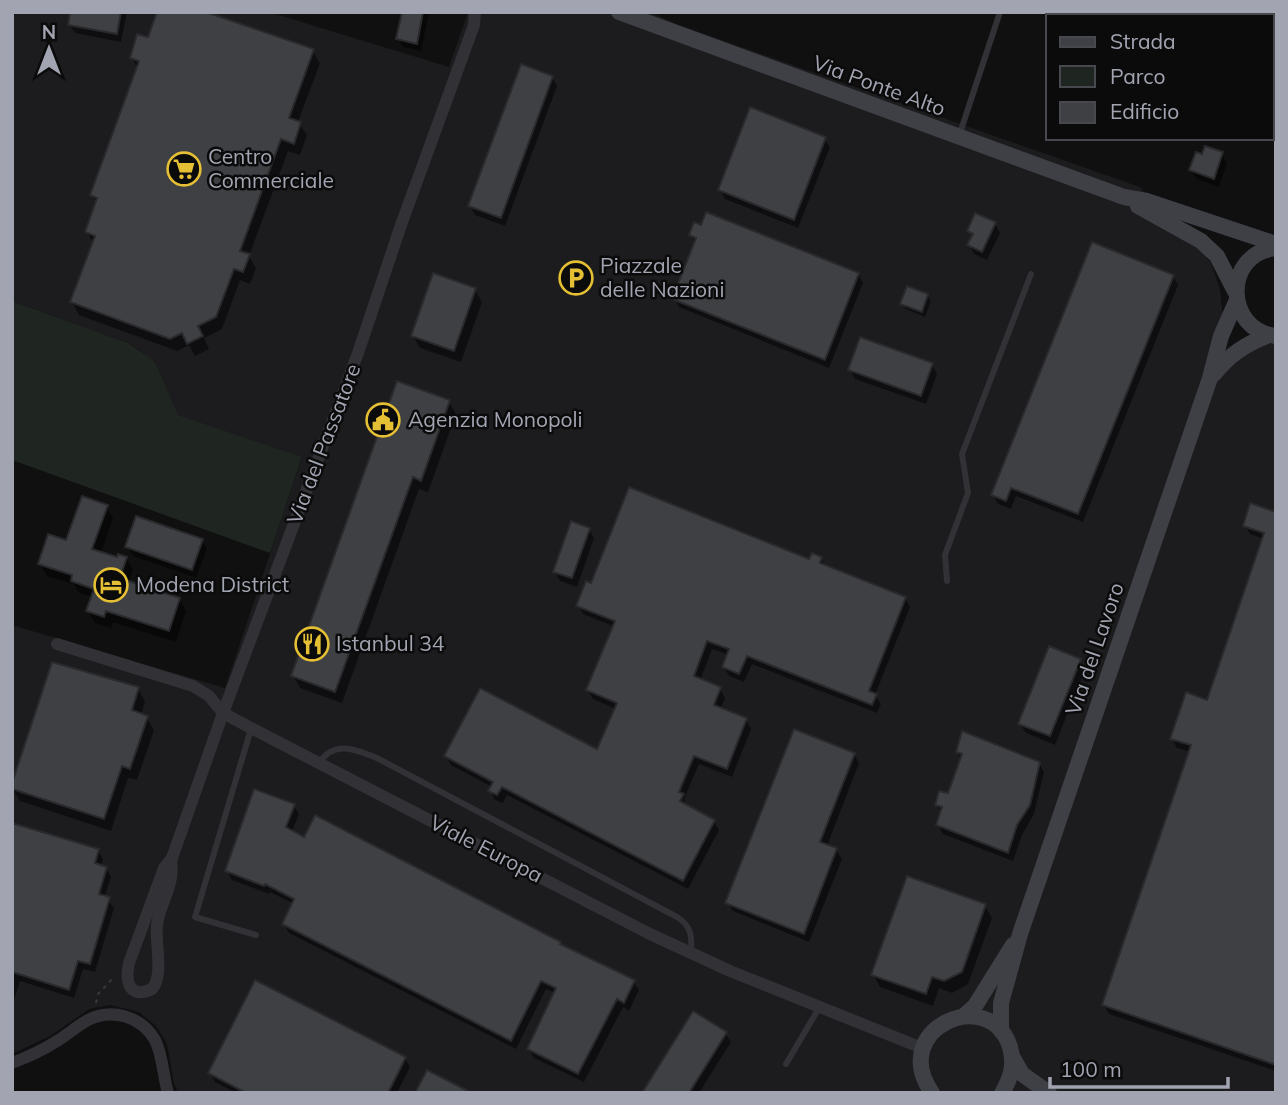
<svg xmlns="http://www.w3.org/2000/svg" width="1288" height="1105" viewBox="0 0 1288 1105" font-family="Mulish,sans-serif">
<rect width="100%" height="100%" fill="#101011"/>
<polygon fill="#1c1c1e" points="12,12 269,12 449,67 468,12 650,12 676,24 1140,187 1158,212 1193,241 1211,263 1220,289 1224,327 1207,381 1234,359 1265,344 1276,344 1276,1093 178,1093 174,1084 167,1044 156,1026 139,1012 110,1005 89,1009 50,1036 12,1054 12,625 225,688 302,458 177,415 157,366 141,351 128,343 12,301"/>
<polygon fill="#1f2520" points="12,301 128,343 152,359 157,366 178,415 302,457 270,553 12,460"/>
<g fill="#0007">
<polygon points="72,12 127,12 121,42 75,33 69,24"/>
<polygon points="404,12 429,12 421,51 403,47 398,39"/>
<polygon points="312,50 320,63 298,122 307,135 300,155 288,151 249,256 256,268 250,284 240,280 222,329 204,338 209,349 195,356 189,345 177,351 79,315 72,302 94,244 87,232 97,204 92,195 138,69 132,58"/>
<polygon points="552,77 557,86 505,226 475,215 470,206"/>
<polygon points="824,138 830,147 798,228 725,199 720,190"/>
<polygon points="1222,154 1227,163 1219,187 1197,179 1191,170 1204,156"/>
<polygon points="995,224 1000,233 987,260 974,254 969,245 973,238 969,231"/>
<polygon points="691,235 858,274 863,283 829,368 679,307 674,298 696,243"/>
<polygon points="1173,276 1178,285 1083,522 1016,496 1011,509 998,504 993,495"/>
<polygon points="475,290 482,302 461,362 420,348 413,336"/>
<polygon points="927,296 931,301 925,317 906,309 902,303"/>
<polygon points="932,365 937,374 926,404 855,379 850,370"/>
<polygon points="449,402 456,414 428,492 419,489 342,703 300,688 293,676"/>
<polygon points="106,506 113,518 101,553 118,559 126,558 133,570 129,582 179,599 186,611 176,642 113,622 111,628 95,623 88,611 93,597 79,593 74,584 47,576 40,564"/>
<polygon points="1276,506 1276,1071 1109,1014 1104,1005 1191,752 1177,748 1172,739 1208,703 1264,539 1250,534 1245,525 1273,513"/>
<polygon points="589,529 594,538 577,587 560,581 555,572"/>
<polygon points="201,540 207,549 196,578 133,556 127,547"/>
<polygon points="821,558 826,567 905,598 910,607 875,695 881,704 877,713 752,664 744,682 729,676 724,667 729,655 712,649 700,681 720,689 725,698 720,710 746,720 751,729 732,777 699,764 684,799 687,807 714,821 719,830 688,889 507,795 503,803 495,800 490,791 492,787 451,765 446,756 598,752 616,709 593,699 588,690 615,627 583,614 578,605 592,585"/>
<polygon points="1079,660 1085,670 1055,745 1026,733 1020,724"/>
<polygon points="138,689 145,701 141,715 146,717 154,730 137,780 128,778 111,831 20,801 12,788"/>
<polygon points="957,752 1039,763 1044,772 1034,814 1022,835 1013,861 943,834 938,825 942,813 937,805 949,795 962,759"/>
<polygon points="854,754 859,763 827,846 836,850 842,859 809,942 733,911 727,902"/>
<polygon points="293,805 299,814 292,832 560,943 562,947 633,981 639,990 629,1011 623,1007 584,1082 534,1058 529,1049 555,993 546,989 516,1049 289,933 284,924 294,904 270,892 269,894 232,880 227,871"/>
<polygon points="12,830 98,850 103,859 101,867 106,868 111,877 105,896 114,908 95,972 83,969 74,998 20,981 12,1006"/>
<polygon points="985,906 992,918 968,984 952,993 939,988 933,1006 880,987 873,974"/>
<polygon points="725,1033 731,1042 699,1093 644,1093"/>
<polygon points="405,1058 410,1067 397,1093 236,1093 215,1082 210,1073"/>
</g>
<g fill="#3f4044" stroke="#2a2a2d" stroke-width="2">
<polygon points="70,12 121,12 117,34 68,25"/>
<polygon points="157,12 206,12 314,49 289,118 301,122 294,144 281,139 240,251 250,254 243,272 234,269 216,317 198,326 203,336 187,344 182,333 170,339 70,302 95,236 85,232 97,198 90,195 139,61 130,58 137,34 148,37"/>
<polygon points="402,12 423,12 417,44 396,39"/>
<polygon points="521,64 553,76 501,218 468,206"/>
<polygon points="750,107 826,137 794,220 718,190"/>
<polygon points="1205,146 1223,152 1214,179 1189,170 1196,152 1202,154"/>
<polygon points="706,212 859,273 825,360 672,299 696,238 689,235 694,222 701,225"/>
<polygon points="975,213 996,222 982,252 967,245 973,234 967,231"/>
<polygon points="1092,242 1174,275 1078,514 1011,488 1006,501 991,495"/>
<polygon points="433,273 476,288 454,351 411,336"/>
<polygon points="907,286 928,294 922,312 900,304"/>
<polygon points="860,337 933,363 921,396 848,370"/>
<polygon points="397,381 450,400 421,481 413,477 335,692 291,676"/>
<polygon points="629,487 809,559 812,553 822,557 820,563 906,597 869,691 877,694 872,705 747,656 739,674 722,667 729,649 707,641 694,676 721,687 714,705 747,718 727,769 694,756 679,792 684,794 680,801 715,820 683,881 502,787 497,795 488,791 493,782 444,756 480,688 597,749 617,703 586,690 615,621 576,606 586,581 591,583"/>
<polygon points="82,496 108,505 92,549 117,557 118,554 127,557 120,578 180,598 169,631 106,611 104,617 86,611 94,589 71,581 72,575 38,564 48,534 66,540"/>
<polygon points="1250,503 1276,512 1276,1065 1102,1005 1191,745 1170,739 1186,692 1207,700 1264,533 1243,526"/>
<polygon points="136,516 203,539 192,570 125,547"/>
<polygon points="571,521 590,528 572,578 553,572"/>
<polygon points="1049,646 1081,659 1050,736 1018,724"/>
<polygon points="52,662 139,687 132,710 148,716 130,769 122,766 104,819 12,789 12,783"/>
<polygon points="794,729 855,753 820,842 837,848 804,934 725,903"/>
<polygon points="962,731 1040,762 1030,805 1017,825 1008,853 936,825 942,807 935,805 939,791 948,793 962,754 956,752"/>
<polygon points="254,789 295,804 286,827 304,837 315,815 561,942 560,944 635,980 624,1003 617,999 578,1074 527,1049 556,988 541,981 511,1041 282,924 294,899 265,884 264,886 225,871"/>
<polygon points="12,823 99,849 95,863 107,867 99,894 110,897 90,964 78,961 69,990 12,972"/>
<polygon points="907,876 986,904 962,972 944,981 932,977 926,994 871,975"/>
<polygon points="255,980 406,1057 388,1093 246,1093 208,1073"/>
<polygon points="693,1011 727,1032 689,1093 642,1093"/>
<polygon points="427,1070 472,1093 415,1093"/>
</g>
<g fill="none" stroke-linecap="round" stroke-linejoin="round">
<polyline stroke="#37383d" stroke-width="2" stroke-dasharray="3.5 5" stroke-linecap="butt" points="96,1003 98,994 114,977"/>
<g stroke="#313136" stroke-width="6">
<polyline points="959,136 1000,12"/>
<polyline points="947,581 945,555 968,493 962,454 1031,274"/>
<polyline points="251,729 195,917 256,935"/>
<path d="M319,763c15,-23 36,-14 58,-5l300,159c15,9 15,21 14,36"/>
<polyline points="786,1064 819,1008"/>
</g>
<g stroke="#313136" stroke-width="12">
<polyline points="57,644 193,686 209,696 223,713 251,728 650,934 730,971 922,1048"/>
<path d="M171,862c4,22 -11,41 -14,63 -2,18 7,51 -5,64 -23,11 -27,-8 -23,-26l35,-95 8,-10 51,-145 135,-360 43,-128 73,-200 1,-13"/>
<path d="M12,1063c16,-6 31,-13 45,-22 10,-6 20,-15 31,-21 24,-12 53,-4 67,20 8,16 8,36 13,53"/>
</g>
<g stroke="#3f4046" stroke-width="16">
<polyline points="619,12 1124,197 1147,201 1276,244"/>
<polyline points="1138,206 1201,241 1217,256 1235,291"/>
<path d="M1276,248c-53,5 -52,82 0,88"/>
<path d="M1214,374c16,-20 32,-30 55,-39"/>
<polyline points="964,1016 975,1006 1013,945"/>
<polyline points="1001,1031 1001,1003 1020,934 1210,378 1221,336 1236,302"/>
<polyline points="1013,1058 1022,1074 1049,1093"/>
<path d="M932,1093c-45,-65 58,-109 78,-46 5,17 1,31 -8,46"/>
</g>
</g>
<defs>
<symbol id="supermarket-ring" viewBox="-11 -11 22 22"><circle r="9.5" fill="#0b0b0c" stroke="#e5bf34" stroke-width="1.5"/><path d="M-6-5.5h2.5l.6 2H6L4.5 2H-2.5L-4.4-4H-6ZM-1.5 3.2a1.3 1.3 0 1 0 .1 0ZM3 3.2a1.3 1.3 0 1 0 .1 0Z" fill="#e5bf34"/></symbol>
<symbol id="parking-ring" viewBox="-11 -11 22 22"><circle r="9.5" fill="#0b0b0c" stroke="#e5bf34" stroke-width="1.5"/><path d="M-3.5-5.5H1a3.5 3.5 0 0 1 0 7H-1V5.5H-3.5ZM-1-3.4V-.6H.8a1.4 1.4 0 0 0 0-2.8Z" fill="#e5bf34"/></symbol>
<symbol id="civic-ring" viewBox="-11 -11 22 22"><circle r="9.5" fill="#0b0b0c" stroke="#e5bf34" stroke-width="1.5"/><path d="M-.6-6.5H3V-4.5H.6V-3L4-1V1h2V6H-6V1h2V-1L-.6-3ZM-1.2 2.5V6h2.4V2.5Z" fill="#e5bf34"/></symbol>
<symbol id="hotel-ring" viewBox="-11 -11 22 22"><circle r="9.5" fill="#0b0b0c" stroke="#e5bf34" stroke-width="1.5"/><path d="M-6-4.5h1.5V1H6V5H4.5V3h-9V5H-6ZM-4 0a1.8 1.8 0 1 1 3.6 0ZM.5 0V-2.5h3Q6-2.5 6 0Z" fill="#e5bf34"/></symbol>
<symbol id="restaurant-ring" viewBox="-11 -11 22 22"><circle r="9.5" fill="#0b0b0c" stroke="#e5bf34" stroke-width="1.5"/><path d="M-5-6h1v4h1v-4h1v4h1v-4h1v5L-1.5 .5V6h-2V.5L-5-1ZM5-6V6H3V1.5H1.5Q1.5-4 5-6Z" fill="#e5bf34"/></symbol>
</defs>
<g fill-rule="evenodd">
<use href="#supermarket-ring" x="165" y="150" width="38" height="38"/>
<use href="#parking-ring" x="557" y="259" width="38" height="38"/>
<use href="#civic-ring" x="364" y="401" width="38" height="38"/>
<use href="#hotel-ring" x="92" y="566" width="38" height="38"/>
<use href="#restaurant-ring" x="293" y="625" width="38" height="38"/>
</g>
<g text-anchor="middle" stroke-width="5" stroke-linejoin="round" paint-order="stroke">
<g font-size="21" fill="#a2a5b1" stroke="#0b0b0c">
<text transform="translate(879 86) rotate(20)" y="7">Via Ponte Alto</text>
<text transform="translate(324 444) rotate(-69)" y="7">Via del Passatore</text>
<text transform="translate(1095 649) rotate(-71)" y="7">Via del Lavoro</text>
<text transform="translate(486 849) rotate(27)" y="7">Viale Europa</text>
</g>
<g font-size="21" fill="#a2a5b1" stroke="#0b0b0c" text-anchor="start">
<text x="208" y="164">Centro<tspan x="208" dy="24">Commerciale</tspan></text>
<text x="600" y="273">Piazzale<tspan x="600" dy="24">delle Nazioni</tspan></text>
<text x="408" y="427">Agenzia Monopoli</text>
<text x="136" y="592">Modena District</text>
<text x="336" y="651">Istanbul 34</text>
</g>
</g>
<rect width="1288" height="1105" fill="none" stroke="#a2a5b1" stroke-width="28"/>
<rect x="1046" y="14" width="228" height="126" fill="#0b0b0c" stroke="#47494e" stroke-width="2"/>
<rect x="1060" y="37" width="35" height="10" fill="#3f4046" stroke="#47494e" stroke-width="2"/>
<text x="1110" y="49" font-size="21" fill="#a2a5b1">Strada</text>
<rect x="1060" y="66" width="35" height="21" fill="#1f2520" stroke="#47494e" stroke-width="2"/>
<text x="1110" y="84" font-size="21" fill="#a2a5b1">Parco</text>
<rect x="1060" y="102" width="35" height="21" fill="#3f4044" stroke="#47494e" stroke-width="2"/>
<text x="1110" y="119" font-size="21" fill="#a2a5b1">Edificio</text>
<g transform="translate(49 49)" stroke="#0b0b0c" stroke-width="5" paint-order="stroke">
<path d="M0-5L12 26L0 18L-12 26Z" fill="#a2a5b1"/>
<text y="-10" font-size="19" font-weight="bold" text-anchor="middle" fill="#a2a5b1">N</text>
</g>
<path d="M1050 1077v10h178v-10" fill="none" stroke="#a2a5b1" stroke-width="3.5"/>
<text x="1060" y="1077" font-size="21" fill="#a2a5b1" stroke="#0b0b0c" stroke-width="5" paint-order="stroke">100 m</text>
</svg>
